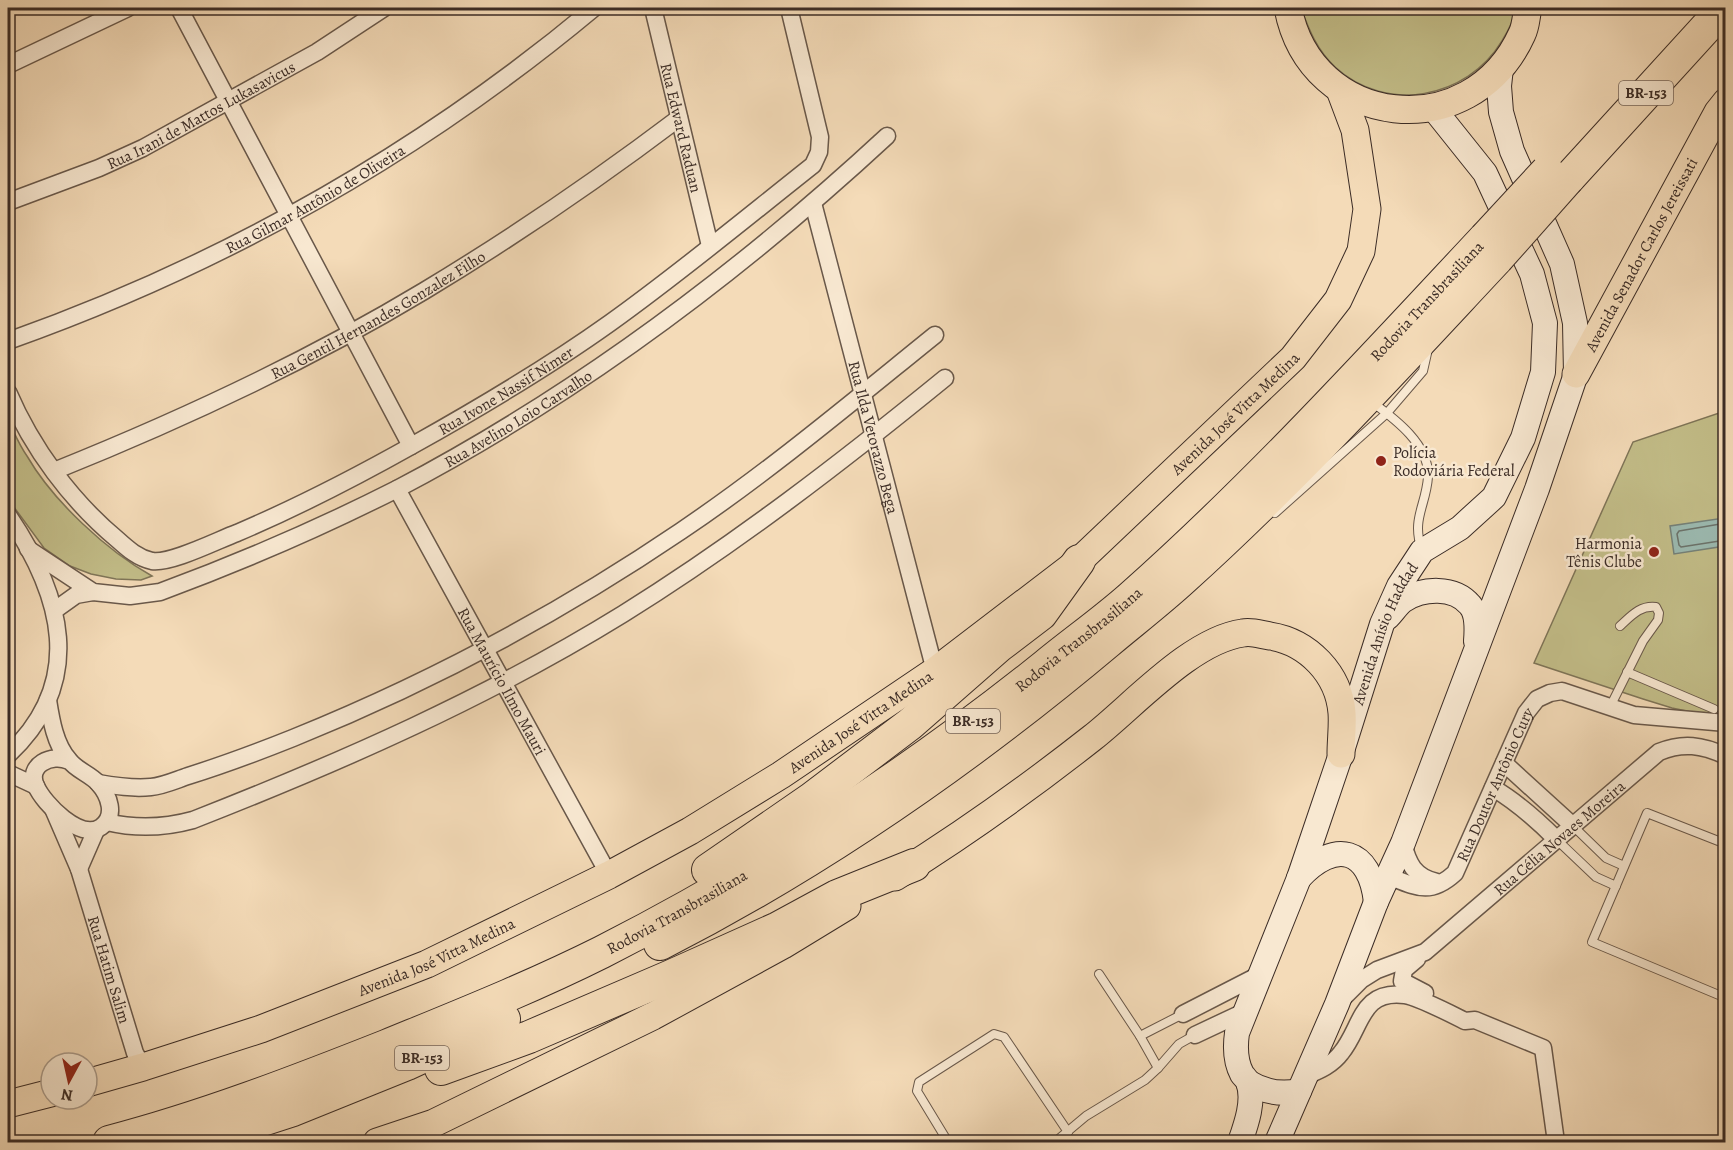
<svg xmlns="http://www.w3.org/2000/svg" width="1733" height="1150" viewBox="0 0 1733 1150" font-family="Alegreya,serif">
<rect width="100%" height="100%" fill="#f4dbb8"/>
<filter id="stains"><feTurbulence type="fractalNoise" baseFrequency=".00333" numOctaves="4"/><feColorMatrix values="0 0 0 0 .2 0 0 0 0 .09 0 0 0 0 .02 0 0 0 .5 -.17"/></filter>
<radialGradient id="worn" r=".72"><stop offset=".6" stop-color="#630" stop-opacity="0"/><stop offset="1" stop-color="#630" stop-opacity=".3"/></radialGradient>
<g fill="#c3be89" stroke="#7f7558" stroke-width="1.5">
<path d="M1301,8h215c-2,12 -8,23 -14,33 -35,58 -116,73 -167,26 -18,-17 -26,-37 -34,-59z"/>
<polygon points="1725,411 1725,719 1672,708 1643,699 1534,663 1633,442"/>
<path d="M8,420c6,12 11,25 19,36 26,45 80,95 125,120l-11,4 -25,-1 -25,-5 -21,-8 -26,-18 -36,-49z"/>
</g>
<polygon fill="#9cbbb2" stroke="#75827a" stroke-width="1.5" points="1724,518 1725,546 1674,554 1670,526"/>
<g fill="none" stroke-linecap="round" stroke-linejoin="round">
<polyline stroke="#6c746c" stroke-width="1.5" points="1726,523 1679,531 1677,534 1679,545 1681,547 1726,540"/>
<defs>
<g id="service">
<path d="M1372,402c23,17 58,43 56,75 -2,29 -17,42 -6,73"/>
<polyline points="1275,513 1387,413 1423,371 1428,349"/>
<polyline points="1627,672 1714,709"/>
<path d="M1610,707l33,-66 15,-21 1,-7 -3,-6c-16,-2 -25,9 -36,19"/>
<polyline points="1572,825 1606,858 1624,866"/>
<polyline points="1556,839 1596,877 1616,886"/>
<polyline points="1726,844 1647,813 1592,942 1726,998"/>
<polyline points="1140,1036 1183,1014"/>
<polyline points="1158,1068 1179,1044 1195,1035"/>
<polyline points="948,1142 917,1091 919,1082 994,1034 1004,1037 1068,1132"/>
<polyline points="1055,1142 1086,1116 1145,1080 1158,1068 1140,1036 1099,974"/>
</g>
<g id="minor">
<polyline points="179,8 411,446"/>
<path id="s1" d="M653,8l57,238"/>
<polyline points="8,65 128,8"/>
<path id="s2" d="M8,202l91,-34 44,-20 174,-96 67,-44"/>
<path id="s3" d="M813,203l122,468"/>
<path id="s4" d="M8,341c214,-76 411,-187 586,-333"/>
<path id="s5" d="M8,392c24,56 63,109 110,148 10,9 20,18 34,21 19,3 66,-21 85,-28 61,-26 119,-56 176,-88 68,-38 134,-77 197,-122 70,-50 136,-105 203,-158l6,-13 1,-15 -31,-129"/>
<path id="s6" d="M54,471c127,-51 252,-109 370,-180 88,-53 173,-111 255,-173"/>
<path id="s7" d="M397,489l212,386"/>
<path d="M8,515c54,80 79,166 0,240"/>
<path id="s8" d="M28,549l65,43 37,4 30,-4c81,-30 160,-64 237,-103 179,-94 342,-216 490,-353"/>
<polyline points="55,610 76,595 93,592"/>
<path d="M48,700c3,19 7,45 21,60 7,10 21,14 29,23 11,12 19,33 3,44 -21,14 -57,-23 -65,-41 -10,-21 16,-33 33,-25"/>
<polyline points="1504,763 1572,825"/>
<polyline points="8,773 36,786"/>
<path d="M98,783c17,3 35,6 53,4 12,-1 25,-7 37,-11 35,-11 70,-24 105,-38 136,-55 267,-125 388,-207 89,-60 171,-129 254,-196"/>
<path d="M1493,788c24,14 44,32 63,51"/>
<path id="s9" d="M54,811l25,58 56,184 8,14"/>
<path d="M107,822c29,7 57,6 86,-2 148,-58 294,-122 430,-206 114,-71 219,-152 322,-236"/>
<path d="M1403,843c5,20 11,34 34,39"/>
<polyline points="79,869 96,830"/>
<path id="s10" d="M1388,876c28,11 42,20 67,-3l71,-160 11,-14 13,-6 12,-2 72,24 92,8"/>
<polyline points="1417,959 1404,970 1402,981 1425,993"/>
<path id="s11" d="M1343,998l18,-18 16,-10 48,-18 234,-200c24,-10 43,-7 67,4"/>
<polyline points="1183,1014 1259,975"/>
<polyline points="1195,1035 1246,1011"/>
<path d="M1306,1076c14,-6 26,-11 35,-23 21,-25 19,-64 64,-58 13,2 46,19 60,26l10,-1 68,28 13,94"/>
</g>
<g id="secondary">
<path d="M1388,617c5,-5 10,-13 16,-17 19,-12 50,-14 66,5 8,9 7,24 6,36"/>
<path d="M1299,878c36,-39 71,-30 77,24"/>
<path d="M1248,1082c16,10 32,13 51,9"/>
<path id="s12" d="M1240,1142c6,-17 15,-42 8,-60 -1,-3 -4,-5 -6,-8 -7,-13 -7,-27 -5,-41l62,-155 42,-124 41,-130 17,-38 23,-35 38,-23 34,-31 29,-59 20,-66 2,-49 -13,-49 -47,-101 -52,-65"/>
<polyline points="1277,1142 1337,1004 1376,902 1403,843 1537,489 1576,374 1575,323 1562,264 1512,151 1501,112 1499,86 1501,68"/>
</g>
<g id="primary">
<path d="M1288,8c23,121 183,139 234,26 4,-8 4,-18 6,-26"/>
<path id="s13" d="M1576,374l142,-262 8,-10"/>
<path d="M895,877c66,-41 136,-91 197,-139 41,-32 99,-98 151,-105 9,-2 19,2 27,3 38,6 69,38 72,77 1,13 -1,27 -1,41"/>
<path id="s14" d="M87,1083l56,-16 118,-38 166,-65 182,-89 81,-44 91,-56 154,-104 144,-110 214,-203 45,-58 23,-49 6,-42 -12,-79 -15,-40"/>
<polyline points="8,1104 51,1093"/>
<polyline points="377,1142 434,1123 653,1016 783,945 847,906"/>
</g>
<g id="motorway">
<polyline points="1568,179 1724,8"/>
<polyline points="708,870 811,799 910,724 999,646 1041,614 1079,561"/>
<path d="M660,944c161,-82 310,-186 448,-302 25,-21 51,-41 75,-63 111,-100 212,-211 314,-320"/>
<polyline points="441,1069 529,1037 671,976 778,928 837,896 914,865"/>
<path id="s15" d="M109,1142c95,-25 186,-60 277,-96 73,-30 146,-59 216,-94 157,-80 307,-177 444,-287 28,-23 58,-44 85,-68 126,-112 239,-236 354,-359"/>
<polyline points="194,1142 293,1110 407,1064 504,1019"/>
</g>
</defs>
<use href="#service" stroke="#69584a" stroke-width="10"/>
<use href="#minor" stroke="#69584a" stroke-width="19"/>
<use href="#secondary" stroke="#3b2c26" stroke-width="26"/>
<use href="#primary" stroke="#3b2c26" stroke-width="29"/>
<use href="#motorway" stroke="#3b2c26" stroke-width="34"/>
<use href="#service" stroke="#f8e8d1" stroke-width="8"/>
<use href="#minor" stroke="#f8e8d1" stroke-width="16"/>
<use href="#secondary" stroke="#f8e8d1" stroke-width="24"/>
<use href="#primary" stroke="#f4dbb8" stroke-width="27"/>
<use href="#motorway" stroke="#f4dbb8" stroke-width="32"/>
<defs>
<g id="motorway-bridge">
<polyline points="1485,238 1547,171"/>
<polyline points="1497,259 1568,179"/>
</g>
</defs>
<use href="#motorway-bridge" stroke="#3b2c26" stroke-width="34" stroke-linecap="butt"/>
<use href="#motorway-bridge" stroke="#f4dbb8" stroke-width="32"/>
</g>
<g fill="#8f2418" stroke="#f8e8d1" stroke-width="2">
<circle cx="1381" cy="461" r="6"/>
<circle cx="1654" cy="552" r="6"/>
</g>
<g text-anchor="middle" stroke-width="5" stroke-linejoin="round" paint-order="stroke">
<g fill="#f8e8d1" stroke="#746459" stroke-width="1.5">
<rect x="1619" y="81" width="54" height="24" rx="4.5"/>
<rect x="946" y="709" width="54" height="24" rx="4.5"/>
<rect x="395" y="1046" width="54" height="24" rx="4.5"/>
</g>
<g font-size="15" font-weight="bold" fill="#3b2c26">
<text x="1646" y="98">BR-153</text>
<text x="973" y="726">BR-153</text>
<text x="422" y="1063">BR-153</text>
</g>
<g font-size="16" fill="#3b2c26" stroke="#f8e8d1">
<text dy="6" stroke="none"><textPath href="#s2" startOffset="212">Rua Irani de Mattos Lukasavicus</textPath></text>
<text dy="6" stroke="none"><textPath href="#s1" startOffset="123">Rua Edward Raduan</textPath></text>
<text dy="6" stroke="none"><textPath href="#s4" startOffset="339">Rua Gilmar Antônio de Oliveira</textPath></text>
<text dy="6" stroke="none"><textPath href="#s13" startOffset="136">Avenida Senador Carlos Jereissati</textPath></text>
<text dy="6" stroke="none"><textPath href="#s15" startOffset="1586">Rodovia Transbrasiliana</textPath></text>
<text dy="6" stroke="none"><textPath href="#s6" startOffset="360">Rua Gentil Hernandes Gonzalez Filho</textPath></text>
<text dy="6" stroke="none"><textPath href="#s5" startOffset="621">Rua Ivone Nassif Nimer</textPath></text>
<text dy="6" stroke="none"><textPath href="#s14" startOffset="1344">Avenida José Vitta Medina</textPath></text>
<text dy="6" stroke="none"><textPath href="#s8" startOffset="544">Rua Avelino Loio Carvalho</textPath></text>
<text dy="6" stroke="none"><textPath href="#s3" startOffset="242">Rua Ilda Vetorazzo Bega</textPath></text>
<text dy="6" stroke="none"><textPath href="#s12" startOffset="540">Avenida Anísio Haddad</textPath></text>
<text dy="6" stroke="none"><textPath href="#s15" startOffset="1100">Rodovia Transbrasiliana</textPath></text>
<text dy="6" stroke="none"><textPath href="#s7" startOffset="219">Rua Maurício Ilmo Mauri</textPath></text>
<text dy="6" stroke="none"><textPath href="#s14" startOffset="858">Avenida José Vitta Medina</textPath></text>
<text dy="6" stroke="none"><textPath href="#s10" startOffset="170">Rua Doutor Antônio Cury</textPath></text>
<text dy="6" stroke="none"><textPath href="#s11" startOffset="272">Rua Célia Novaes Moreira</textPath></text>
<text dy="6" stroke="none"><textPath href="#s15" startOffset="614">Rodovia Transbrasiliana</textPath></text>
<text dy="6" stroke="none"><textPath href="#s14" startOffset="372">Avenida José Vitta Medina</textPath></text>
<text dy="6" stroke="none"><textPath href="#s9" startOffset="168">Rua Hatim Salim</textPath></text>
</g>
<g font-size="16" fill="#3b2c26" stroke="#f8e8d1" text-anchor="start">
<text x="1393" y="458">Polícia<tspan x="1393" dy="18">Rodoviária Federal</tspan></text>
<text x="1642" y="549" text-anchor="end">Harmonia<tspan x="1642" dy="18">Tênis Clube</tspan></text>
</g>
</g>
<rect width="1733" height="1150" fill="none" stroke="#f4dbb8" stroke-width="30"/>
<rect x="9" y="9" width="1715" height="1132" fill="none" stroke="#3b2c26" stroke-width="3"/>
<rect x="15" y="15" width="1703" height="1120" fill="none" stroke="#3b2c26" stroke-width="1.5"/>
<g transform="translate(69 1081) rotate(188)"><circle r="28" fill="#f8e8d1" stroke="#ac9d8d" stroke-width="1.5"/>
<path d="M0-4.5L10 22L0 15L-10 22Z" fill="#8f2418"/>
<text y="-9" font-size="16" font-weight="bold" text-anchor="middle" fill="#3b2c26">N</text>
</g>
<rect width="100%" height="100%" filter="url(#stains)"/>
<rect width="100%" height="100%" fill="url(#worn)"/>
</svg>
